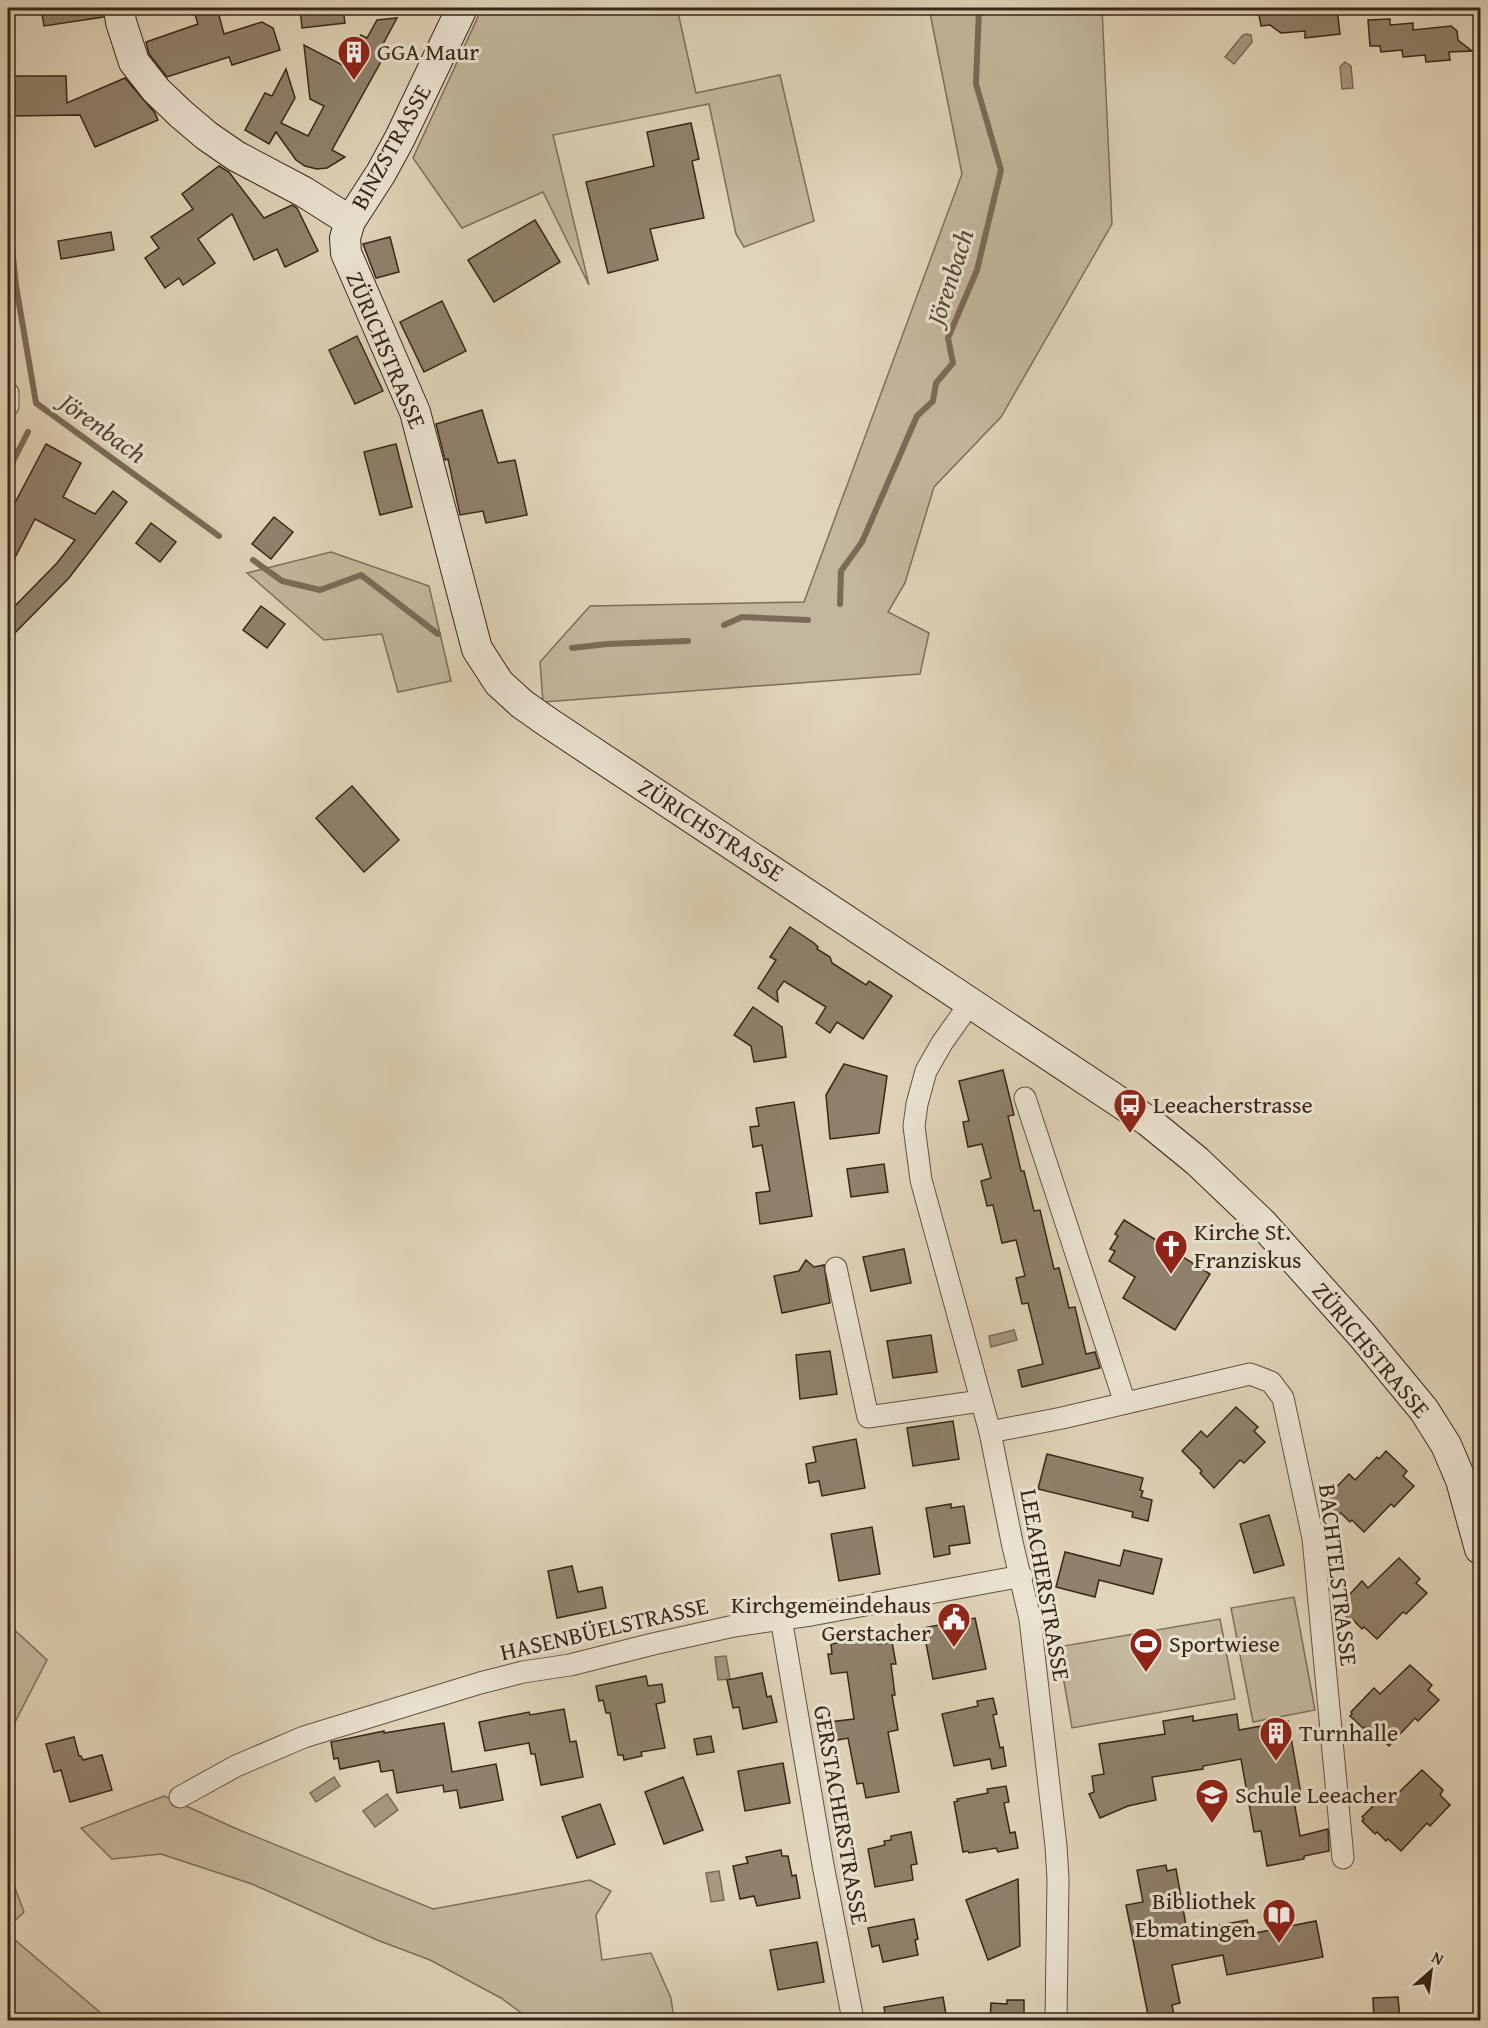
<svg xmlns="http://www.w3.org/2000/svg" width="1488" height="2028" viewBox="0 0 1488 2028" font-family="'Gentium Book Plus',serif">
<rect width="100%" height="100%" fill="#e0d4b9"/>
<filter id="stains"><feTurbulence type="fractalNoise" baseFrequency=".00333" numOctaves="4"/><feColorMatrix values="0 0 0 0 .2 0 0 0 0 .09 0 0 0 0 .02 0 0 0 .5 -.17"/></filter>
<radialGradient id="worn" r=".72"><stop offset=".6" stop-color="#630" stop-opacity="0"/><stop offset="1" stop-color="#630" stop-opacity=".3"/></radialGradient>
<g fill="#c3b79d" stroke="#7d6f5a" stroke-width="1.5">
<polygon points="482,8 677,8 696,93 780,75 814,221 744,247 736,234 709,104 553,135 589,285 543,192 462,228 413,158"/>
<polygon points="929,8 1102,8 1112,224 1001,417 934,487 905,583 888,612 929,633 920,674 543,702 540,662 590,606 804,602 962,174"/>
<polygon points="331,552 429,586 451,681 398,692 382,634 324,640 247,573"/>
<polygon points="1294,1597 1315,1710 1253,1722 1231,1608"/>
<polygon points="1220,1619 1235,1699 1072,1728 1058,1647"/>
<polygon points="8,1624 47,1660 13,1726 8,1758"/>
<polygon points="164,1796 237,1829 433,1909 590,1880 611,1891 596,1915 602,1960 651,1953 671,1998 674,2020 531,2020 501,1998 430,1960 377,1940 252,1884 161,1854 112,1859 81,1828"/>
<polygon points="8,1869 24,1912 8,1927"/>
<polygon points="8,1934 109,2020 8,2020"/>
</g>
<g fill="#a79982" stroke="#7a6b57" stroke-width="1.5">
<polygon points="1247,34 1251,35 1252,42 1234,64 1225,57 1243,35"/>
<polygon points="1345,62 1351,66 1353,88 1342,89 1340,67"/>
<polygon points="1014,1330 1017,1340 991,1347 989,1336"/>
<polygon points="726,1656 730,1679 718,1680 715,1657"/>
<polygon points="334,1777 340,1786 316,1802 310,1793"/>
<polygon points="387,1794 398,1810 375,1827 363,1811"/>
<polygon points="719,1871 724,1900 711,1902 706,1873"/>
</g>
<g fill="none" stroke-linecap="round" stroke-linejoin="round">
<g stroke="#7a6b57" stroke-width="6">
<polyline points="8,208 16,286 36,403 219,536"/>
<polyline points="8,471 28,432"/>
<polyline points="253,560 282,581 320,590 361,575 438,634"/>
<polyline points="840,604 841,571 862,542 917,416 933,401 936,383 953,363 948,338 977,270 1001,170 976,84 979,8"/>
<polyline points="724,625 742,617 808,620"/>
<polyline points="572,648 607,644 688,641"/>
</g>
</g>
<g fill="#8f816b" stroke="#372717" stroke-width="1.5">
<polygon points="41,8 102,8 103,17 44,26"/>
<polygon points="193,8 217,8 224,34 262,22 273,28 280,50 232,65 229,57 167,77 149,54 146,42 198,24"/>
<polygon points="300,8 343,8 345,23 302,28"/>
<polygon points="1266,8 1315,8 1315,11 1337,9 1340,34 1305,38 1305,31 1281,33 1270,25 1261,26 1259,15"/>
<polygon points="397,18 382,46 388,49 332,150 345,157 327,168 317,169 305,166 296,160 276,132 269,144 245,130 265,93 272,96 286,69 295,98 281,123 308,136 324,106 310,99 304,45 344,66 361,35 367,38 377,20"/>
<polygon points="1390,19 1390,25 1413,23 1413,30 1451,26 1457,31 1458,40 1472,51 1449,52 1450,60 1426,62 1425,55 1403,57 1402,50 1381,52 1380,46 1370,46 1368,20"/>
<polygon points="12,76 66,76 67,103 125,78 155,113 158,120 95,147 80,115 13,116"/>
<polygon points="691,123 699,159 692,161 704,218 650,229 658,260 608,273 586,182 654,166 647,132"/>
<polygon points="219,166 229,172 264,218 292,205 297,208 318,251 285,267 277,249 254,260 232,214 198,239 215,263 183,285 179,278 165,288 145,258 159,248 151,237 193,209 182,194"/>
<polygon points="535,220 560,262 494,302 468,260"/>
<polygon points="111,232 114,250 61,259 58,241"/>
<polygon points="390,237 399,272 376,278 363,244"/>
<polygon points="442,301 466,351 424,372 400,322"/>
<polygon points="357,336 383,391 355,404 329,350"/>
<polygon points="482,410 498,463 515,460 527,515 486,523 483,511 460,515 448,459 445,460 436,424"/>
<polygon points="46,444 81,463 63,497 95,514 113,491 127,502 69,578 8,640 8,613 57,563 75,540 35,519 8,571 8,516"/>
<polygon points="396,444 412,507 380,515 364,452"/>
<polygon points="274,517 293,532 271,559 252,544"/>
<polygon points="151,523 176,542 160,562 136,543"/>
<polygon points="261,606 285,624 267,648 243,630"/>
<polygon points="352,786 399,840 364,872 316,818"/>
<polygon points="790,927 814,943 818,947 817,949 830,957 832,963 866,985 869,981 892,996 863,1039 837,1022 830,1033 816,1023 826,1007 784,981 777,991 778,1002 758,988 776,960 770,957"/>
<polygon points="753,1007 782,1027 786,1057 754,1062 751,1046 734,1035"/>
<polygon points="844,1064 887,1076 879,1133 830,1139 826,1095"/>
<polygon points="1003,1070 1014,1115 1008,1116 1021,1171 1024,1171 1034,1211 1040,1210 1054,1269 1059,1268 1069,1308 1075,1307 1086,1354 1095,1352 1100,1368 1022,1387 1018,1370 1043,1364 1028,1303 1022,1304 1016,1278 1025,1276 1016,1240 1002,1243 993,1205 987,1206 981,1181 991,1178 982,1144 968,1147 963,1122 969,1121 959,1081"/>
<polygon points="794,1102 812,1216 760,1224 756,1193 770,1191 762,1145 753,1147 750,1127 759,1126 756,1108"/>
<polygon points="884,1164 888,1192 851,1197 847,1169"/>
<polygon points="1124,1220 1210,1274 1175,1330 1123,1298 1135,1277 1109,1261 1115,1251 1110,1249 1118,1236 1115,1234"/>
<polygon points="904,1249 911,1283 871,1291 863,1257"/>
<polygon points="806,1260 814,1267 824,1265 830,1303 782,1313 774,1276 799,1271"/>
<polygon points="931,1335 937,1372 893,1378 887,1341"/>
<polygon points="830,1351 837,1394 800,1399 796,1355"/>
<polygon points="1236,1407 1258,1427 1254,1431 1265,1442 1244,1463 1240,1460 1214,1488 1200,1473 1202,1471 1182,1451 1201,1431 1207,1437"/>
<polygon points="953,1421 959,1459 913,1466 907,1428"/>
<polygon points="856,1439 865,1488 822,1496 819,1481 809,1483 806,1464 816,1462 813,1447"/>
<polygon points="1386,1451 1407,1471 1403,1476 1414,1486 1394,1507 1391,1504 1364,1532 1352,1520 1350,1522 1341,1513 1339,1515 1325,1502 1328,1500 1326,1498 1349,1474 1355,1480 1377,1457 1379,1459"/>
<polygon points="1047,1454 1143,1478 1140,1490 1143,1491 1141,1497 1152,1500 1148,1521 1132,1517 1133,1512 1038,1489"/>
<polygon points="951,1504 951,1508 964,1506 970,1543 949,1546 950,1554 934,1557 926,1508"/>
<polygon points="1269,1515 1284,1565 1254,1573 1240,1524"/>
<polygon points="872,1527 880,1574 839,1581 831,1534"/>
<polygon points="1124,1550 1162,1559 1153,1594 1099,1580 1095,1597 1056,1587 1065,1552 1120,1566"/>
<polygon points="1399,1558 1420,1579 1416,1583 1427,1593 1406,1614 1403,1612 1377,1639 1364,1627 1362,1629 1353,1620 1352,1622 1338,1609 1340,1607 1339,1606 1362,1581 1368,1588"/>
<polygon points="572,1566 578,1592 602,1587 606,1608 557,1618 548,1571"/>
<polygon points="975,1618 986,1669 933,1679 923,1628"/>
<polygon points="877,1636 878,1644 892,1642 896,1664 891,1664 895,1695 892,1695 898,1730 888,1732 899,1792 866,1798 863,1783 857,1784 848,1738 832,1741 829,1722 854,1719 847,1672 831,1674 828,1654 832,1654 831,1644"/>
<polygon points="1410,1665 1432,1685 1428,1690 1439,1700 1418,1721 1415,1718 1389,1746 1376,1734 1374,1736 1365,1727 1364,1729 1350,1716 1352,1714 1351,1712 1374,1688 1380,1694"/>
<polygon points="762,1673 767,1697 771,1696 777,1722 743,1729 739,1707 733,1708 727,1680"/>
<polygon points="646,1676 648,1686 662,1684 665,1702 656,1704 665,1748 641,1752 642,1756 624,1760 623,1755 618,1755 610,1713 606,1713 603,1700 599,1701 596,1686"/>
<polygon points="993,1698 997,1714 993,1715 1000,1748 1003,1747 1006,1766 992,1769 990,1759 954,1766 942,1714 978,1706 977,1701"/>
<polygon points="564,1709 570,1742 576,1741 583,1777 541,1785 535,1754 531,1754 529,1743 485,1751 479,1722 529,1712 530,1715"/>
<polygon points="1237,1714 1239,1730 1288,1721 1301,1794 1293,1795 1300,1836 1328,1829 1329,1851 1304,1856 1304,1859 1267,1866 1261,1831 1254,1832 1241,1759 1203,1766 1203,1769 1152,1777 1156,1800 1128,1806 1100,1818 1089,1794 1094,1792 1092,1776 1104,1774 1099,1744 1165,1734 1163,1721 1193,1716 1193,1721"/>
<polygon points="444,1723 452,1772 496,1764 503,1800 460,1808 457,1790 444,1792 443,1785 397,1793 393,1770 381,1772 379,1761 340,1769 338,1758 334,1759 331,1742 384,1731 384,1733"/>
<polygon points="711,1736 714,1752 697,1755 694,1739"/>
<polygon points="74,1737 79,1756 81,1756 83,1760 102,1755 112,1790 70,1802 61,1770 54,1772 46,1744"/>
<polygon points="783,1763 790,1803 745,1811 738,1771"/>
<polygon points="1422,1770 1443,1790 1440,1795 1450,1805 1430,1826 1427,1823 1401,1851 1388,1839 1386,1841 1377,1832 1375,1834 1362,1821 1364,1819 1362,1817 1386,1793 1392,1799"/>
<polygon points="683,1777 703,1830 664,1844 645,1792"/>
<polygon points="1006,1786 1009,1802 1004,1803 1010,1833 1015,1832 1018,1848 998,1852 996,1848 969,1853 968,1851 963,1852 954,1802 958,1801 957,1799 988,1793 987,1789"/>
<polygon points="600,1804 615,1844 577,1858 562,1817"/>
<polygon points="911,1832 917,1864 911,1865 913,1880 875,1887 868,1849 885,1845 884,1841 891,1840 891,1836"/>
<polygon points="781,1850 782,1856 788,1856 792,1876 796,1875 800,1898 757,1906 754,1896 740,1899 733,1866 748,1863 746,1857"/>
<polygon points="1166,1865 1167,1871 1176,1869 1187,1931 1247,1920 1250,1934 1316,1921 1323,1957 1227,1975 1223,1955 1172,1965 1180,2003 1172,2005 1175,2020 1149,2020 1126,1905 1143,1902 1137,1870"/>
<polygon points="1018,1879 1020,1946 988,1960 966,1900"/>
<polygon points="914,1919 918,1939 915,1940 918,1955 883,1962 879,1945 872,1947 868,1928"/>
<polygon points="817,1942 824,1982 778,1990 770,1950"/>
<polygon points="943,1997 947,2020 886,2020 884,2007"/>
<polygon points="1398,1997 1400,2020 1374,2020 1373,1998"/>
<polygon points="1007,2000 1024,2000 1024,2020 990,2020 991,2003 1007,2004"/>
</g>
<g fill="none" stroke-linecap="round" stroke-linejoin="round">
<defs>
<g id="minor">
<polyline points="8,393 8,406"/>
<polyline points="971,1002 942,1043 926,1071 917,1104 914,1126 921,1180 990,1432 1012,1542 1030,1619 1056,1846 1058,1879 1056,2020"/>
<polyline points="1025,1098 1125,1403"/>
<polyline points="836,1268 868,1417 981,1401"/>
<polyline points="990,1432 1062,1418 1250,1374 1271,1382 1283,1398 1313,1538 1343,1858"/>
<polyline points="781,1618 823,1865 853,2020"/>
<polyline points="180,1797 236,1766 304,1737 480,1683 523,1672 570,1665 653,1644 734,1626 811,1615 1022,1576"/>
</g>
<g id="secondary">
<polyline points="119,8 121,22 134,62 156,90 181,114 207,136 236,156 304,192 350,221"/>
<polyline points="462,8 400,138 381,173 350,221 345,238 346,253 415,412 477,649 499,683 522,704 549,723 1148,1121 1197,1161 1262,1223 1362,1335 1424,1410 1446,1445 1461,1480 1480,1549"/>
</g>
</defs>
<use href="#minor" stroke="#615240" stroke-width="23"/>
<use href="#secondary" stroke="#372717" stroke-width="32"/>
<use href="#minor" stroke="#ebe3d2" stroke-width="21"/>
<use href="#secondary" stroke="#ebe3d2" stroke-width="30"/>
</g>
<defs>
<symbol id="building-pin" viewBox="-11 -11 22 30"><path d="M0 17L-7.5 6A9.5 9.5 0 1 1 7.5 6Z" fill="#8f2418" stroke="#ebe3d2"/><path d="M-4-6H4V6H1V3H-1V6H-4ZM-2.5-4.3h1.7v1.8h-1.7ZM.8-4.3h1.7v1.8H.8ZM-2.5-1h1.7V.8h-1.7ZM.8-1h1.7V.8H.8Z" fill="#fff"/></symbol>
<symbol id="bus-pin" viewBox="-11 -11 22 30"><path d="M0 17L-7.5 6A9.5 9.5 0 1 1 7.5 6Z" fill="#8f2418" stroke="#ebe3d2"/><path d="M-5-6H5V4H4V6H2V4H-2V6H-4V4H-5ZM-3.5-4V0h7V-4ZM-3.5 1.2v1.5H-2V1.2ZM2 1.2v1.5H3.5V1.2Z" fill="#fff"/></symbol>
<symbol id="church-pin" viewBox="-11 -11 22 30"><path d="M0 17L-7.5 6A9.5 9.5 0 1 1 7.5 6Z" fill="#8f2418" stroke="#ebe3d2"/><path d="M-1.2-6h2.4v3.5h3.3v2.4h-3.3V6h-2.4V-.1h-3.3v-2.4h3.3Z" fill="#fff"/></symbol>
<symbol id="civic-pin" viewBox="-11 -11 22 30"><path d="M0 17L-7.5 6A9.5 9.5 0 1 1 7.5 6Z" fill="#8f2418" stroke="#ebe3d2"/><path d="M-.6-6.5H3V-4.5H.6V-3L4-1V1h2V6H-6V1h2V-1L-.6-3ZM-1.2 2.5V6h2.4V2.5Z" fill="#fff"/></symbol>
<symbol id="stadium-pin" viewBox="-11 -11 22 30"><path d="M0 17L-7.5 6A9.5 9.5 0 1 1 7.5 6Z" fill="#8f2418" stroke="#ebe3d2"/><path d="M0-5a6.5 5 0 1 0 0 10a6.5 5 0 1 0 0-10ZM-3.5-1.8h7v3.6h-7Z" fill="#fff"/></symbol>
<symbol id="school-pin" viewBox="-11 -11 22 30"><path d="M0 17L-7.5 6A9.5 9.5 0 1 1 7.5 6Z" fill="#8f2418" stroke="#ebe3d2"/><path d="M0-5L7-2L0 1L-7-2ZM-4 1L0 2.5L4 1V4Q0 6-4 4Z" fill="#fff"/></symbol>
<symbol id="library-pin" viewBox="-11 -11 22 30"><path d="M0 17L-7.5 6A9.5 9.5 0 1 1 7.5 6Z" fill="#8f2418" stroke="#ebe3d2"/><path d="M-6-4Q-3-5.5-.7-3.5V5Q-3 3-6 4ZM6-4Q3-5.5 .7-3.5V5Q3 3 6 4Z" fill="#fff"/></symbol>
</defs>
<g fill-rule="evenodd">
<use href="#building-pin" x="335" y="33" width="38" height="52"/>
<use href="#bus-pin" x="1111" y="1086" width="38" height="52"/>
<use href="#church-pin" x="1152" y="1227" width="38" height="52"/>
<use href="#civic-pin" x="935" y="1600" width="38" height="52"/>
<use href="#stadium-pin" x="1127" y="1625" width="38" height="52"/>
<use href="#building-pin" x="1257" y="1714" width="38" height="52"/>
<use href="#school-pin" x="1193" y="1776" width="38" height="52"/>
<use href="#library-pin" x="1260" y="1896" width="38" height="52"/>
</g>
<g text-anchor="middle" stroke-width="6" stroke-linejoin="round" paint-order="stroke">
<g font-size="24" fill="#372717" stroke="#ebe3d2" text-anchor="start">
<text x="377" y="60">GGA Maur</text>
<text x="1153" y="1113">Leeacherstrasse</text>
<text x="1194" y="1240">Kirche St.<tspan x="1194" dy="28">Franziskus</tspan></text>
<text x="931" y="1613" text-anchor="end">Kirchgemeindehaus<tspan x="931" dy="28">Gerstacher</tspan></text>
<text x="1169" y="1652">Sportwiese</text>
<text x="1299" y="1741">Turnhalle</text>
<text x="1235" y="1803">Schule Leeacher</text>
<text x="1256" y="1909" text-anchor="end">Bibliothek<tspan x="1256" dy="28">Ebmatingen</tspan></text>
</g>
<g font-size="24" fill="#372717" stroke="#ebe3d2">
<text transform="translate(391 147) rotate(-61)" y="8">BINZSTRASSE</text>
<text transform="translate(386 350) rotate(67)" y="8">ZÜRICHSTRASSE</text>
<text transform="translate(711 830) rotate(33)" y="8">ZÜRICHSTRASSE</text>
<text transform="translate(1371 1350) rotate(50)" y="8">ZÜRICHSTRASSE</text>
<text transform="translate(1338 1575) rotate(83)" y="8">BACHTELSTRASSE</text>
<text transform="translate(1045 1585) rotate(80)" y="8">LEEACHERSTRASSE</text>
<text transform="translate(604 1629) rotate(-13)" y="8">HASENBÜELSTRASSE</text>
<text transform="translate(841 1815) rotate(80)" y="8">GERSTACHERSTRASSE</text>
</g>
<g font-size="26" font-style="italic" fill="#594937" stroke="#ebe3d2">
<text transform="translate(950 277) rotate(-72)" y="9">Jörenbach</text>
<text transform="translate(103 428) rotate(36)" y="9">Jörenbach</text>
</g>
</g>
<rect width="1488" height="2028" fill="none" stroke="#e0d4b9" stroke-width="30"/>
<rect x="9" y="9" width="1470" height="2010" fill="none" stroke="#372717" stroke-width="3"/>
<rect x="15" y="15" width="1458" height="1998" fill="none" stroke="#372717" stroke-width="1.5"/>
<g transform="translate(1431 1971) rotate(28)" stroke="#ebe3d2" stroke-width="4.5" paint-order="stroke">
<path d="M0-4.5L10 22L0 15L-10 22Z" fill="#372717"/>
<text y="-9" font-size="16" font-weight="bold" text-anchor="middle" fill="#372717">N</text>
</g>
<rect width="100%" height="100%" filter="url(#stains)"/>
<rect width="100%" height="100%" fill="url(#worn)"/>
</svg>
